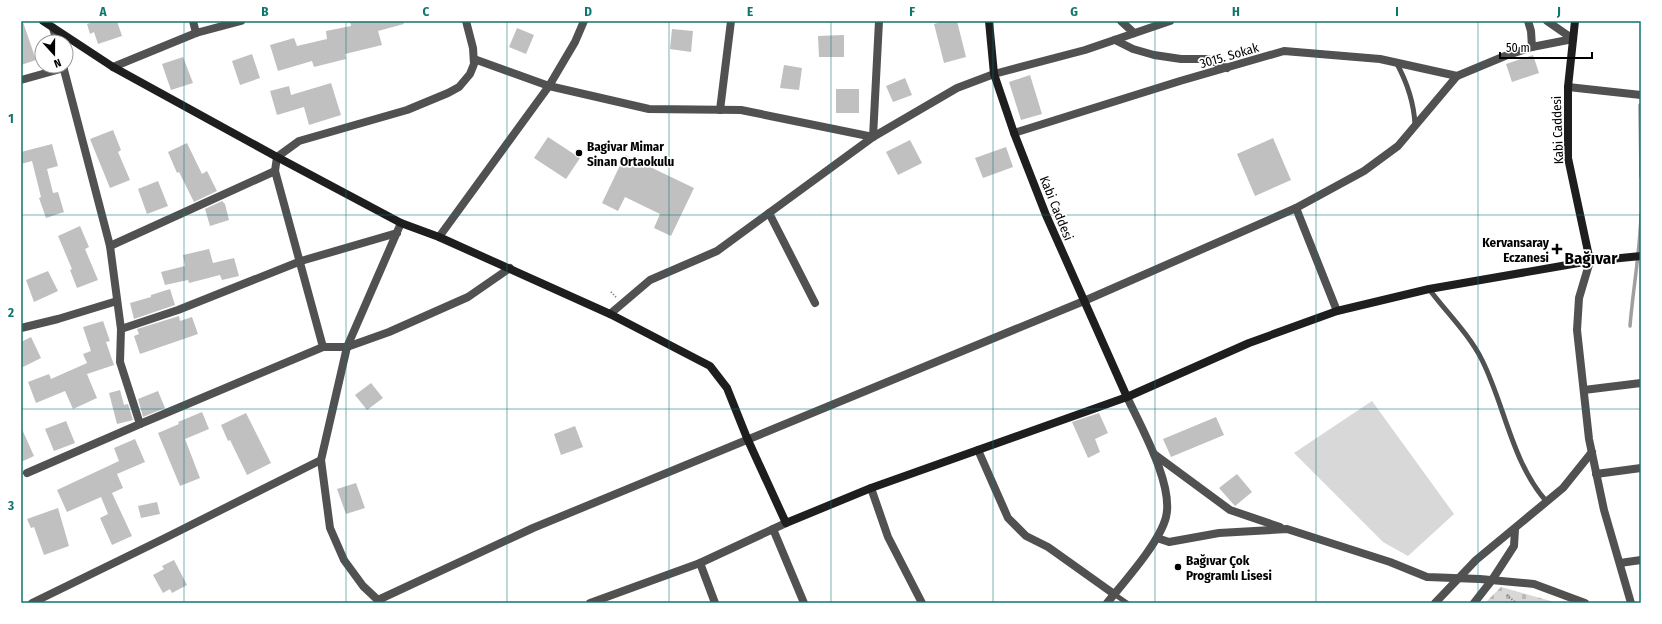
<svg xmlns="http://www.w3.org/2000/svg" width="1662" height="624" viewBox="0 0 1662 624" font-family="'Fira Sans Condensed',sans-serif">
<defs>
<pattern id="cemetery-stones" width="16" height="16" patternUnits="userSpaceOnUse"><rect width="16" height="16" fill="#d8d8d8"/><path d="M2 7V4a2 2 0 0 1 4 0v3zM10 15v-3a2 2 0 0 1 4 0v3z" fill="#b8b8b8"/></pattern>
</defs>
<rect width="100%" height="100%" fill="#fff"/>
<polygon fill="url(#cemetery-stones)" points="1501,587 1558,603 1485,603"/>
<polygon fill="#d8d8d8" points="1372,401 1454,514 1408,556 1383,542 1294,453"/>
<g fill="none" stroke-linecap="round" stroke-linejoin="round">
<g stroke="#9f9f9f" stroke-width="3.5">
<polyline points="1640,105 1641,177"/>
<path d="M1630,326c3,-37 10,-74 11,-112"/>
</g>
</g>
<g fill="#c0c0c0">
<polygon points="95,21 117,21 122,36 98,44 94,32 90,34 87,24"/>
<polygon points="350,21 403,21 404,24 378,31 382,45 345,54 346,59 314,67 312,61 278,71 270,45 294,38 297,46 327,39 326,31 351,26"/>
<polygon points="944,21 957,21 966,57 944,63 934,24"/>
<polygon points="21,22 23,22 36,60 21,65"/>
<polygon points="517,28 534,35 526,54 509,47"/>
<polygon points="672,29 693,31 691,52 670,49"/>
<polygon points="844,35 844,57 819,57 818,36"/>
<polygon points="252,54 260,78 240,85 232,61"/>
<polygon points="1533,55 1539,73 1512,82 1506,64"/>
<polygon points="183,57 193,83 171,90 162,64"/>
<polygon points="784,65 802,68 799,90 780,88"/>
<polygon points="1030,75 1042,114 1021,120 1009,82"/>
<polygon points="905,78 912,95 893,102 886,86"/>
<polygon points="331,83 341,115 309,125 304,107 277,115 270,91 289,86 291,95"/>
<rect x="836" y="89" width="23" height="24"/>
<polygon points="113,130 121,150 118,152 130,180 110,188 90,139"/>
<polygon points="548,137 580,158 566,179 534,158"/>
<polygon points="1273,138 1291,180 1255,196 1237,154"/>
<polygon points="910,140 922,163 898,175 886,152"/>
<polygon points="187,143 202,174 207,171 217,191 194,202 179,172 177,173 168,152"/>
<polygon points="52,144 58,166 47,169 53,193 58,192 64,212 46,218 39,198 41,197 32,161 21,164 21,152"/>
<polygon points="1006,147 1013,167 983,178 975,158"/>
<polygon points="625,155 694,188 671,236 654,228 660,214 625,197 618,211 602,203"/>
<polygon points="158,181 168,206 147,214 138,189"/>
<polygon points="222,201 225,204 229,220 210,226 205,209"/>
<polygon points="80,226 89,247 85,249 98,280 77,288 70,270 72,269 58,236"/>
<polygon points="209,249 213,263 234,258 239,276 222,280 220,275 189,283 188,280 165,285 161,272 185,266 183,255"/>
<polygon points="48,271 58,291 34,302 26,280"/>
<polygon points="170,289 175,305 134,319 130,303 151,297 151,295"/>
<polygon points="179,316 180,321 192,317 198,334 140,354 134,336 139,334 137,329"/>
<polygon points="103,321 110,341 106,342 114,365 87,374 97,398 73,409 65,391 36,403 28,382 49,374 51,379 87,363 83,354 91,351 83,327"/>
<polygon points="31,337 41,358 21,368 21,342"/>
<polygon points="371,383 383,398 367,410 355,395"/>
<polygon points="120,390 124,405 128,404 133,420 117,424 109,393"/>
<polygon points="158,391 165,408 143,417 138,399"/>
<polygon points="202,412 209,429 185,439 200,478 180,486 158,433 179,424 178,422"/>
<polygon points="246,413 271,463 247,475 230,440 228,441 221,425"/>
<polygon points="1099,413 1108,433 1095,439 1100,452 1088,458 1072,422"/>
<polygon points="1216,417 1224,435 1171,457 1163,439"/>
<polygon points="66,421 75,443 54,451 45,429"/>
<polygon points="575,426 583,447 561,455 554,434"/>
<polygon points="21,427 34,456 21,462"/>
<polygon points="135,439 145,462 117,474 123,488 112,493 132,536 112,545 100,518 108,514 101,497 67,512 57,490 119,461 114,448"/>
<polygon points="1237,474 1252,492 1235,506 1219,488"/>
<polygon points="356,483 365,508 346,514 337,489"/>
<polygon points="157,502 160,514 141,518 138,506"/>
<polygon points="58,508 69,546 44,555 34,527 31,528 27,519"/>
<polygon points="174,560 187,585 172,593 170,589 163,593 153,575 164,569 162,566"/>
</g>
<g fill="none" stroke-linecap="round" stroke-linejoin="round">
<g stroke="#737373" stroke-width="2" stroke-dasharray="1 2" stroke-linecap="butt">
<polyline points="611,292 616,297"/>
<polyline points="1507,595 1516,603"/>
</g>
<g stroke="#515151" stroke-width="5">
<path d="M1396,62c11,20 18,40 19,63"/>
<path d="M1429,289c17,23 40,45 53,71 23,46 30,103 65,142"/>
<polyline points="1114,594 1127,603"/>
</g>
<g stroke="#515151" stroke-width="8">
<polyline points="193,21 196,33"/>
<polyline points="466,21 473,48 474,64 470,74 459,87 448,93 407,110 299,141 277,157 275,171 323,347 347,347 389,332 468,297 510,268"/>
<polyline points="1121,21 1134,33"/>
<polyline points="1528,21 1531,31 1532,47"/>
<polyline points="1547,21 1573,39"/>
<polyline points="53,28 57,42"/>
<polyline points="1115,40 1133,49 1154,55 1181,59 1208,59 1227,68"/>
<polyline points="474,59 549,86 649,109 741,110 873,137 879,21"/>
<polyline points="63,66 110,246 121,329 120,362 140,424"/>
<polyline points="113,67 196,33 241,21"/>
<polyline points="21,80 64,68"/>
<polyline points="1568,87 1641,95"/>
<polyline points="720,110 731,21"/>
<polyline points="1014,133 1180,81 1284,51 1380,59 1457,76"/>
<polyline points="1296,208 1337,311"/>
<polyline points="769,213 815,303"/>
<polyline points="439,237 549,86 575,42 584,21"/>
<polyline points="110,246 275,171"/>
<polyline points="1590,261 1579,298 1577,330 1589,439 1604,510 1631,603"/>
<polyline points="610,314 650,280 717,251 873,137 957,88 994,74 1085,50 1170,21"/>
<polyline points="21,328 58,319 117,301"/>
<polyline points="121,329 178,310 301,261 397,233"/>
<polyline points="1584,390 1641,383"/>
<polyline points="978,450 1008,518 1026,536 1048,547 1114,594"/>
<polyline points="1154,454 1230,510 1280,527"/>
<polyline points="27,473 140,424 323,347"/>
<polyline points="1596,474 1641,468"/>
<polyline points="871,488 888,537 922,603"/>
<polyline points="773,529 804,603"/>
<polyline points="1157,538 1169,542 1219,533 1287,529 1390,562 1427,577 1480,579 1534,584 1585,603"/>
<polyline points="700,563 715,603"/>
<polyline points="1620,563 1641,560"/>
<polyline points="378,600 533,528 1084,301 1296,208 1364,171 1398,146 1457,76 1505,56 1532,47 1573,39"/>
<polyline points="32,603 165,538 321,460"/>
<polyline points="381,603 363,586 344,560 330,528 321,460 347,347 401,223"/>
<polyline points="590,603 700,563 786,523"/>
<path d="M1107,603c17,-21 53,-61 59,-86 8,-32 -25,-90 -39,-120"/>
<polyline points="1435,603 1476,560 1563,488 1592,452"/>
<polyline points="1474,603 1492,580 1514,546 1515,529"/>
</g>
<g stroke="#1e1e1e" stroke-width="8">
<polyline points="43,21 113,67 277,157 401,223 439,237 610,314 710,366 727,388 747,438 786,523 871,488 1127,397 1249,343 1337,311 1429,289 1590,261 1641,256"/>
<polyline points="989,21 994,74 1014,133 1046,215 1127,397"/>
<polyline points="1575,21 1568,87 1568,158 1590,261"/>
</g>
</g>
<path fill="none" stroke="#0f766e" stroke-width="1" stroke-opacity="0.55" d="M184,21v582M346,21v582M507,21v582M669,21v582M831,21v582M993,21v582M1155,21v582M1316,21v582M1478,21v582M21,215h1620M21,409h1620"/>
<g fill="#000" stroke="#fff" stroke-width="1.5">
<circle cx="579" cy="153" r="4"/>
<path d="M1555 243h4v4h4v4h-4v4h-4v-4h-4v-4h4z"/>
<circle cx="1178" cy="567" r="4"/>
</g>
<g text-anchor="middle" stroke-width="3.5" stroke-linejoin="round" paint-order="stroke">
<g font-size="13" fill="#000" stroke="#fff">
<text transform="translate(1229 55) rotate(-16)" y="5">3015. Sokak</text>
<text transform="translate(1557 130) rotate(-92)" y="5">Kabi Caddesi</text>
<text transform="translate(1057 208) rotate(68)" y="5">Kabi Caddesi</text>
</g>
<g font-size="13" font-weight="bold" fill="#000" stroke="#fff" text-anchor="start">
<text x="587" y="151">Bagivar Mimar<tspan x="587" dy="15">Sinan Ortaokulu</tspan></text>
<text x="1549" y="247" text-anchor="end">Kervansaray<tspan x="1549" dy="15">Eczanesi</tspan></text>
<text x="1186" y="565">Bağıvar Çok<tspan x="1186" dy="15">Programlı Lisesi</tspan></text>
</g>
<g font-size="17" font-weight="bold" fill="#000" stroke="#fff">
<text x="1591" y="264">Bağıvar</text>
</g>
</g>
<rect width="1662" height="624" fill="none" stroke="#ffffff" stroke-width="44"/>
<g transform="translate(54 54) rotate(159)"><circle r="19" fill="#ffffff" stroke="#999999"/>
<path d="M0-3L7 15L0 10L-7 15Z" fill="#000000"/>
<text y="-6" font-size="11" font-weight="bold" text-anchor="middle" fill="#000000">N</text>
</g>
<path d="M1500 52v6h92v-6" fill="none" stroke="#000000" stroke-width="2"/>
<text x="1506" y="52" font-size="12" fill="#000000" stroke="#ffffff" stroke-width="3" paint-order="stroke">50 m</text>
<rect x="22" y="22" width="1618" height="580" fill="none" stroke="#0f766e" stroke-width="1.5"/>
<g font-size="13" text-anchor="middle" font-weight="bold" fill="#0f766e">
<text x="103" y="16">A</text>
<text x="265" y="16">B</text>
<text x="426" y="16">C</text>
<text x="588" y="16">D</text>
<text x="750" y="16">E</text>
<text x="912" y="16">F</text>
<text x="1074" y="16">G</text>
<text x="1236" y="16">H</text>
<text x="1397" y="16">I</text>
<text x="1559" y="16">J</text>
<text x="11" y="123">1</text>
<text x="11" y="317">2</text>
<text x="11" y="510">3</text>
</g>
</svg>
